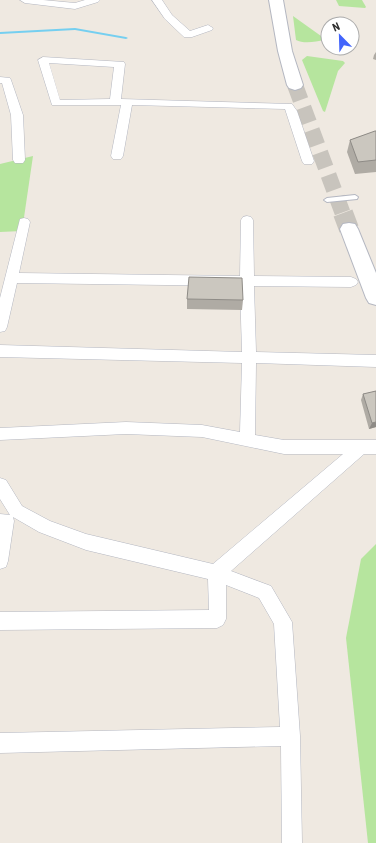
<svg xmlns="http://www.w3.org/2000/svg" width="376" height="843" viewBox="0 0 376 843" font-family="'Roboto Condensed',sans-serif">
<rect width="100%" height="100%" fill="#efe9e1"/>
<g fill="#b6e59e">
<polygon points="336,0 362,0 366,7 365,8 339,6"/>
<path d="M293,16l28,20 3,4c-8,2 -21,4 -28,0z"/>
<polygon points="307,56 343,61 345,63 338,71 325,112 323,111 302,60"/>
<polygon points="33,156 22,231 0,232 0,164"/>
<polygon points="376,544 376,843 368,843 346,638 361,559"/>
</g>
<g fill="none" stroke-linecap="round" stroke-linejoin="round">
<polygon fill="#75cff0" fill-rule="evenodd" points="75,28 126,37 128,38 126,39 75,30 0,34 0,32"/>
<polyline stroke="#c8c4bd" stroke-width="16" stroke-dasharray="16 8" stroke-linecap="butt" points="295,85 343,214"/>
<polyline stroke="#c8c4bd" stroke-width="20" stroke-dasharray="20 10" stroke-linecap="butt" points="343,213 349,229"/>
<defs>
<polygon id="service" points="355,195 358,197 357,199 327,202 324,200 327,198"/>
<g id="minor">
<polygon points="20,0 43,0 75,3 85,0 100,0 98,2 75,9 25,3"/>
<polygon points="152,0 162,0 172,15 190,31 208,25 213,28 212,30 192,37 184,37 165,19"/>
<path d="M43,57l81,5 1,2 -4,35 171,5 5,7 17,50 -2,3h-8l-2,-3 -17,-52 -153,-4 -9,51 -2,3h-8l-2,-3 10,-51h-69l-14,-45zM49,63l65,4 -4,32 -50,1z"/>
<polygon points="0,77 10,78 11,80 23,115 25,160 23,163 15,163 13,160 11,115 2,83 0,83"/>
<polygon points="247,216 251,217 253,220 254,276 351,277 356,279 358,282 356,285 351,287 254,286 256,352 376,355 376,367 256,363 255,435 284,440 376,440 376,454 364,454 231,571 271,586 292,622 300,736 302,843 282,843 281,746 0,753 0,733 280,727 274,624 259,598 226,585 226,619 223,625 217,628 0,630 0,612 209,610 208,579 86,550 39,532 13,517 14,521 8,561 6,567 0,569 0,514 10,515 0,499 0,478 6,480 22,506 50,521 86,534 213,564 343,454 284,454 202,437 126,434 0,440 0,428 126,422 202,425 240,432 242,363 0,357 0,345 242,352 240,286 17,283 7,327 5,331 0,332 0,298 20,219 24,218 28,219 30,222 19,273 240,276 241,220 243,217"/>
</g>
<g id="secondary">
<polygon points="269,0 283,0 292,51 303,85 301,88 295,90 289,88 287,85 278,51"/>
<polygon points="349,223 355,224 358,229 376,273 376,305 369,303 366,298 340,229 343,224"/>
</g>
</defs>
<use href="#service" stroke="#b4b7c1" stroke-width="2"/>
<use href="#minor" stroke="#b4b7c1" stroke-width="1"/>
<use href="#secondary" stroke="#b4b7c1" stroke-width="2"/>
<use href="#service" fill="#fff" fill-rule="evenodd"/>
<use href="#minor" fill="#fff" fill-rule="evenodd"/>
<use href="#secondary" fill="#fff" fill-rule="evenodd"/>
</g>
<g fill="#afaba4">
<polygon points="376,52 376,60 373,59 374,55"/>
<polygon points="376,131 376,172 355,174 347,152 350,140"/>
<polygon points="187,299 243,300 242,310 187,309"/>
<polygon points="376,391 376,427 369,429 361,400 363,394"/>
</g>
<polygon fill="#8e8b86" points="376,422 376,427 369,429 372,423"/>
<g fill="#cbc7bf" stroke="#8e8b86">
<polygon points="375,131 376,131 376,160 358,162 350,140"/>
<polygon points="189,277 242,278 243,300 187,299"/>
<polygon points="376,391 376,422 372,423 363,394"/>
</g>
<g transform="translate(340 36) rotate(337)"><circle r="19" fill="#ffffff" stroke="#ababab"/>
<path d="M0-3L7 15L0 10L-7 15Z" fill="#4264fb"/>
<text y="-6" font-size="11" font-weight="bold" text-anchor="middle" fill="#2e2e2e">N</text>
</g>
</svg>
